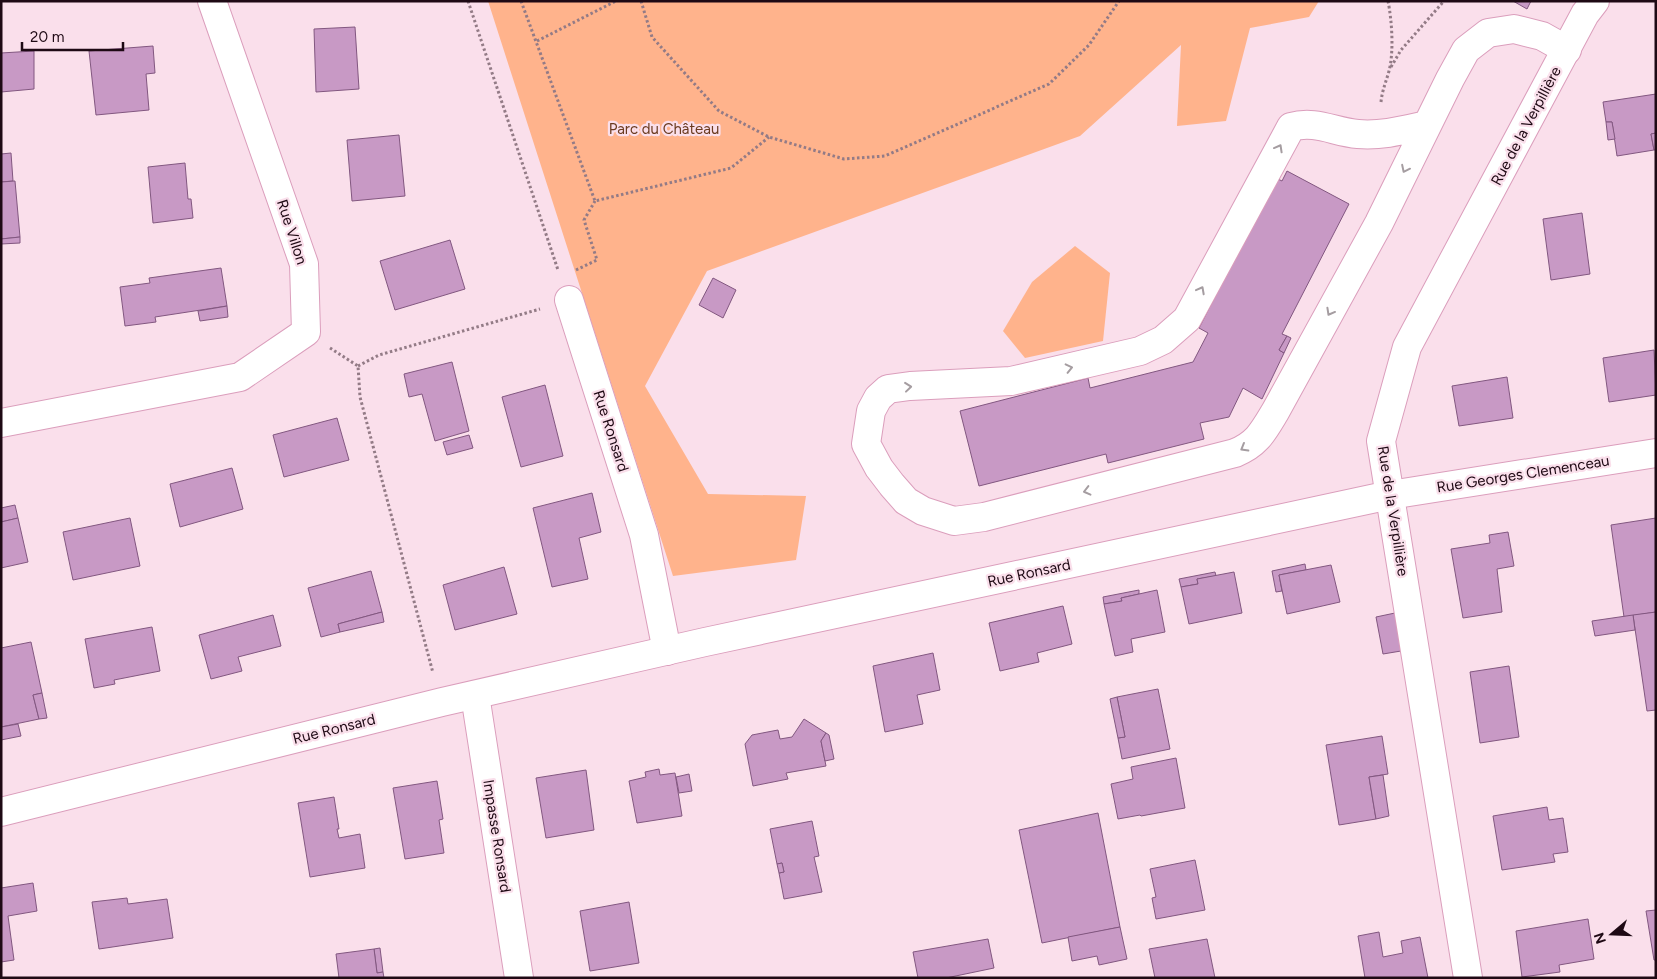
<svg xmlns="http://www.w3.org/2000/svg" width="1657" height="979" viewBox="0 0 1657 979" font-family="Figtree,sans-serif">
<rect width="100%" height="100%" fill="#fadfeb"/>
<g fill="#ffb38c">
<polygon points="488,1 1319,1 1309,17 1250,28 1226,121 1177,126 1181,45 1080,136 707,271 645,386 708,494 806,496 796,560 673,576"/>
<polygon points="1075,246 1110,273 1103,341 1025,358 1003,331 1032,282"/>
</g>
<g fill="#c899c5" stroke="#825780">
<polygon points="1513,1 1531,1 1527,9"/>
<polygon points="355,27 359,89 316,92 314,29"/>
<polygon points="153,46 155,73 146,74 149,110 96,115 89,51"/>
<polygon points="34,51 34,89 1,92 1,53"/>
<polygon points="1656,94 1656,133 1651,134 1654,150 1617,156 1612,122 1606,122 1603,102"/>
<polygon points="1606,122 1612,122 1615,139 1608,140"/>
<polygon points="1656,133 1656,150 1654,150 1651,134"/>
<polygon points="399,135 405,196 352,201 347,140"/>
<polygon points="11,153 13,181 1,182 1,154"/>
<polygon points="185,163 188,199 191,199 193,218 153,223 148,167"/>
<polygon points="1287,171 1349,204 1282,334 1287,336 1279,350 1284,353 1262,399 1243,388 1229,417 1200,423 1204,439 1108,463 1106,454 979,486 960,411 1088,378 1090,388 1193,362 1208,333 1199,328 1276,178 1282,181"/>
<polygon points="15,181 20,237 1,239 1,182"/>
<polygon points="1582,213 1590,274 1551,280 1543,219"/>
<polygon points="20,237 20,243 1,244 1,239"/>
<polygon points="450,240 465,289 395,310 380,261"/>
<polygon points="221,268 227,306 155,317 156,322 125,326 120,287 150,283 149,278"/>
<polygon points="713,278 736,290 723,318 699,305"/>
<polygon points="227,306 228,317 200,321 198,311"/>
<polygon points="1287,336 1291,338 1284,353 1279,350"/>
<polygon points="1654,350 1656,395 1609,402 1603,358"/>
<polygon points="452,362 469,431 435,441 422,394 409,397 404,374"/>
<polygon points="1507,377 1513,418 1459,426 1452,386"/>
<polygon points="545,385 563,456 521,467 502,397"/>
<polygon points="337,418 349,460 284,477 273,435"/>
<polygon points="469,435 473,448 447,455 443,442"/>
<polygon points="232,468 243,509 180,527 170,484"/>
<polygon points="592,493 601,532 579,538 588,579 552,587 533,508"/>
<polygon points="15,505 18,518 1,522 1,508"/>
<polygon points="18,518 28,562 1,568 1,522"/>
<polygon points="130,518 140,566 73,580 63,532"/>
<polygon points="1656,518 1656,612 1624,617 1611,525"/>
<polygon points="1508,532 1514,566 1497,569 1502,612 1463,618 1451,549 1490,543 1489,535"/>
<polygon points="1305,564 1306,570 1279,575 1282,591 1276,592 1272,571"/>
<polygon points="1331,565 1340,602 1287,614 1279,575"/>
<polygon points="504,567 517,614 455,630 443,585"/>
<polygon points="371,571 382,612 338,624 340,632 321,637 308,588"/>
<polygon points="1215,572 1216,576 1197,579 1198,584 1181,587 1179,579"/>
<polygon points="1234,572 1242,613 1189,624 1181,587 1198,584 1197,579"/>
<polygon points="1139,590 1139,594 1121,598 1122,601 1104,604 1103,597"/>
<polygon points="1157,590 1165,632 1131,639 1133,652 1115,656 1104,604 1122,601 1121,598"/>
<polygon points="1063,606 1072,644 1037,653 1039,662 1000,671 989,623"/>
<polygon points="382,612 384,622 340,632 338,624"/>
<polygon points="1656,612 1656,710 1647,711 1633,615"/>
<polygon points="1395,613 1401,651 1383,654 1376,617"/>
<polygon points="273,615 281,646 238,657 242,671 211,679 199,635"/>
<polygon points="1633,615 1635,630 1595,636 1592,621"/>
<polygon points="152,627 160,671 114,680 115,684 94,688 85,639"/>
<polygon points="31,642 42,693 33,695 39,719 1,727 1,648"/>
<polygon points="933,653 940,690 917,695 923,724 885,732 873,666"/>
<polygon points="1509,666 1519,737 1480,743 1470,672"/>
<polygon points="1158,689 1170,749 1122,759 1118,738 1125,737 1117,697"/>
<polygon points="42,693 47,718 39,719 33,695"/>
<polygon points="1117,697 1125,737 1118,738 1110,699"/>
<polygon points="804,719 826,733 821,741 826,766 786,773 788,779 753,786 745,744 752,735 778,730 780,739 792,737"/>
<polygon points="18,724 21,736 1,740 1,727"/>
<polygon points="826,733 829,735 834,759 825,761 821,741"/>
<polygon points="1382,736 1388,774 1369,777 1376,819 1339,825 1326,745"/>
<polygon points="1176,758 1185,808 1141,816 1140,815 1118,819 1111,784 1133,779 1131,767"/>
<polygon points="659,769 660,775 675,773 682,816 637,823 629,781 646,777 645,772"/>
<polygon points="586,770 594,830 546,838 536,778"/>
<polygon points="689,774 692,791 679,793 676,777"/>
<polygon points="1383,775 1389,816 1376,819 1369,777"/>
<polygon points="437,781 443,819 439,820 444,853 405,859 393,788"/>
<polygon points="334,797 339,829 337,829 339,838 360,834 365,868 310,877 298,803"/>
<polygon points="1547,807 1549,820 1563,818 1568,852 1553,854 1555,862 1502,870 1493,816"/>
<polygon points="1098,813 1120,927 1042,943 1019,830"/>
<polygon points="812,821 819,856 814,857 822,892 784,899 779,873 784,872 782,863 777,864 770,829"/>
<polygon points="1195,860 1205,910 1156,919 1152,898 1156,897 1150,869"/>
<polygon points="782,863 784,872 779,873 777,864"/>
<polygon points="33,883 37,911 8,916 14,960 1,962 1,888"/>
<polygon points="127,898 128,904 167,899 173,938 99,949 92,902"/>
<polygon points="629,902 639,963 590,971 580,911"/>
<polygon points="1656,910 1656,960 1654,960 1646,911"/>
<polygon points="1588,919 1594,959 1559,965 1560,972 1522,977 1516,931"/>
<polygon points="1120,927 1127,959 1099,965 1097,956 1072,961 1068,937"/>
<polygon points="1379,932 1383,957 1403,953 1401,941 1420,937 1428,978 1365,978 1358,936"/>
<polygon points="988,939 994,968 946,978 918,978 913,952"/>
<polygon points="1207,939 1215,978 1155,978 1149,949"/>
<polygon points="380,948 383,972 377,973 374,949"/>
<polygon points="374,949 377,973 383,972 384,978 339,978 336,954"/>
</g>
<g fill="none" stroke-linecap="round" stroke-linejoin="round">
<defs>
<g id="minor">
<path d="M1427,125c-23,5 -45,11 -69,9 -24,-2 -42,-14 -67,-7l-104,192 -24,21 -23,11 -129,30 -101,5 -22,3 -10,9 -7,13 -5,33 13,24 13,17 14,16 17,10 31,10 30,-4 251,-64c22,-9 28,-21 40,-41l104,-189 71,-144 16,-29 22,-17 26,-4 28,7 25,14"/>
<polyline points="569,300 644,535 667,651"/>
<polyline points="1,423 240,377 306,332 304,264 212,1"/>
<polyline points="475,695 519,978"/>
<polyline points="1,812 442,702 705,642 1390,495 1656,453"/>
<polyline points="1468,978 1381,441 1407,347 1585,14 1595,1"/>
</g>
</defs>
<use href="#minor" stroke="#db9ebc" stroke-width="30"/>
<g stroke="#937b86" stroke-width="3" stroke-dasharray="2.5 2.5" stroke-linecap="butt">
<polyline points="468,1 558,270"/>
<polyline points="521,1 595,201 731,168 769,137"/>
<polyline points="641,1 652,37 719,111 769,137 844,159 885,156 1049,84 1089,45 1119,1"/>
<polyline points="537,41 616,1"/>
<polyline points="1391,67 1401,50 1444,1"/>
<path d="M1381,102c1,-11 5,-20 8,-31 5,-19 3,-50 -1,-70"/>
<polyline points="576,270 597,260 584,220 595,201"/>
<polyline points="330,348 358,366 360,397 433,673"/>
<polyline points="358,366 379,355 540,309"/>
</g>
<use href="#minor" stroke="#fff" stroke-width="28"/>
</g>
<defs><path id="oneway-chevron" d="M-2-3.5L2.5 0L-2 3.5" fill="none" stroke-width="1.6" stroke-linecap="round" stroke-linejoin="round" transform="scale(1.25)"/></defs>
<g stroke="#a59da1">
<use href="#oneway-chevron" transform="translate(1279 148) rotate(-61)"/>
<use href="#oneway-chevron" transform="translate(1405 169) rotate(116)"/>
<use href="#oneway-chevron" transform="translate(1201 290) rotate(-62)"/>
<use href="#oneway-chevron" transform="translate(1330 312) rotate(119)"/>
<use href="#oneway-chevron" transform="translate(1069 368) rotate(-13)"/>
<use href="#oneway-chevron" transform="translate(908 387) rotate(-6)"/>
<use href="#oneway-chevron" transform="translate(1244 448) rotate(150)"/>
<use href="#oneway-chevron" transform="translate(1087 491) rotate(166)"/>
</g>
<g text-anchor="middle" stroke-width="4.5" stroke-linejoin="round" paint-order="stroke">
<g font-size="15" fill="#1e0914" stroke="#fadfeb">
<text transform="translate(1526 126) rotate(-62)" y="5">Rue de la Verpillière</text>
<text transform="translate(292 232) rotate(72)" y="5">Rue Villon</text>
<text transform="translate(611 431) rotate(72)" y="5">Rue Ronsard</text>
<text transform="translate(1523 474) rotate(-9)" y="5">Rue Georges Clemenceau</text>
<text transform="translate(1393 511) rotate(81)" y="5">Rue de la Verpillière</text>
<text transform="translate(1029 573) rotate(-12)" y="5">Rue Ronsard</text>
<text transform="translate(334 729) rotate(-14)" y="5">Rue Ronsard</text>
<text transform="translate(497 836) rotate(81)" y="5">Impasse Ronsard</text>
</g>
<g font-size="15" fill="#6b3b20" stroke="#fadfeb">
<text x="664" y="134">Parc du Château</text>
</g>
</g>
<rect width="1657" height="979" fill="none" stroke="#1e0914" stroke-width="5"/>
<g transform="translate(1612 934) rotate(251)" stroke="#fadfeb" stroke-width="4" paint-order="stroke">
<path d="M0-4L9 19L0 12L-9 19Z" fill="#1e0914"/>
<text y="-8" font-size="14" font-weight="bold" text-anchor="middle" fill="#1e0914">N</text>
</g>
<path d="M22 42v8h101v-8" fill="none" stroke="#1e0914" stroke-width="2.5"/>
<text x="30" y="42" font-size="15" fill="#1e0914" stroke="#fadfeb" stroke-width="4" paint-order="stroke">20 m</text>
</svg>
